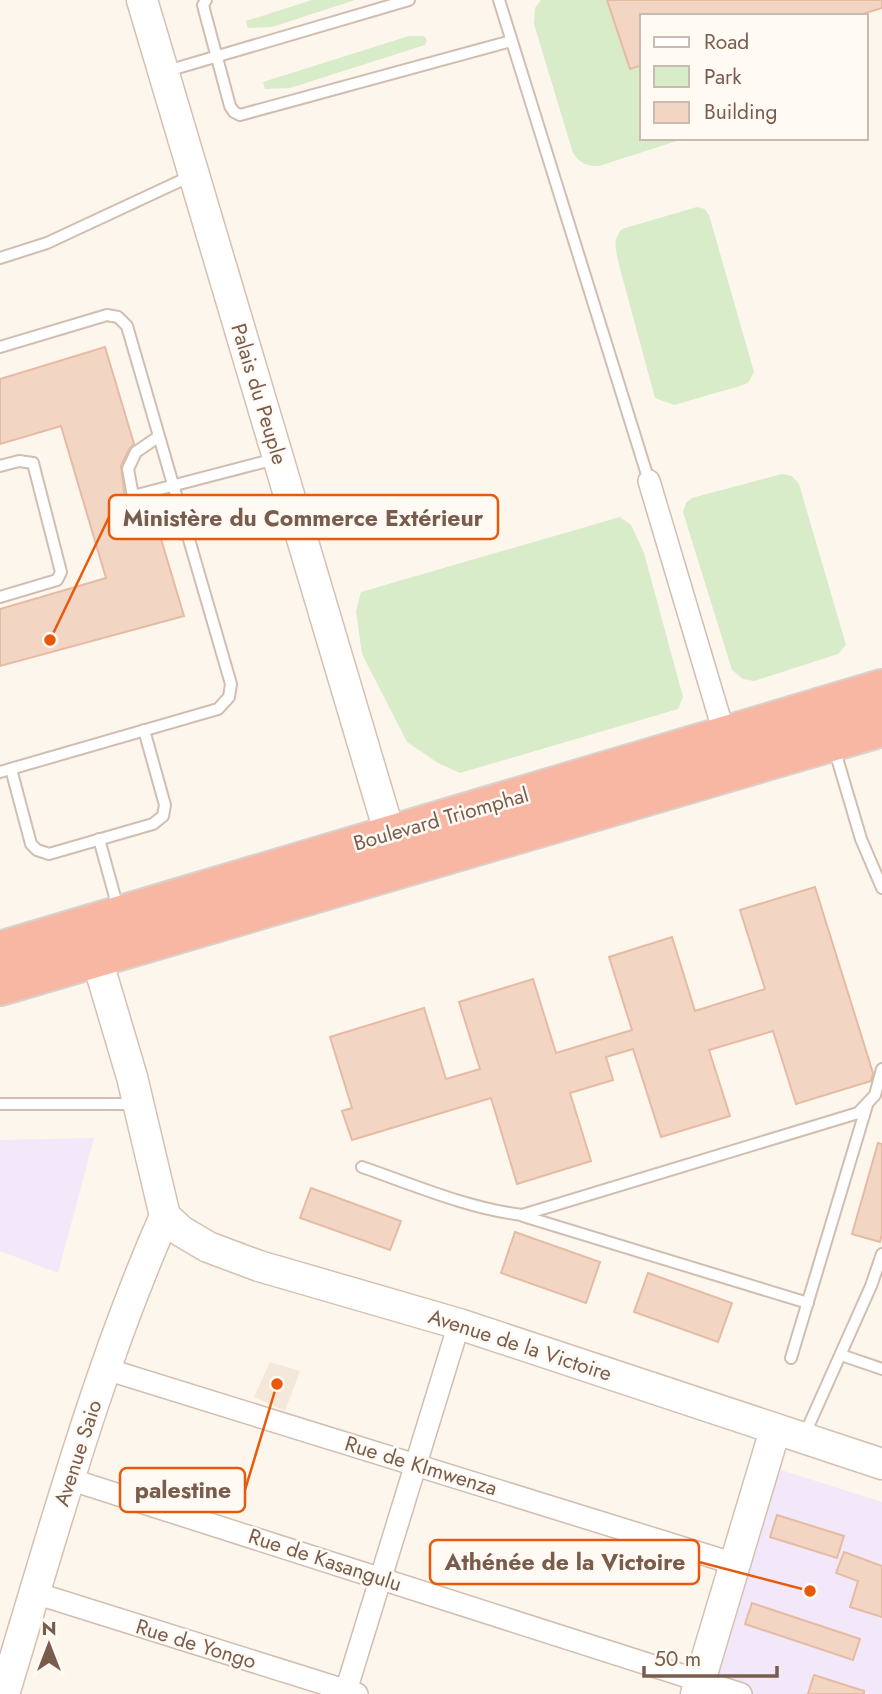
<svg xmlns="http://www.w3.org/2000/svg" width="882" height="1694" viewBox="0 0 882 1694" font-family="Jost,sans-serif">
<rect width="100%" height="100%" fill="#fdf6ec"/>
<polygon fill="#f5e8da" points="270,1362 300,1371 285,1411 254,1397"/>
<g fill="#f3e8fa">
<polygon points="94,1138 58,1273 0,1251 0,1140"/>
<polygon points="778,1469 882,1502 882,1694 751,1694 710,1680"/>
</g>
<g fill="#d8ecc9">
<polygon points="312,0 355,0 272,27 248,28 246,21"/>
<path d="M541,0h66l23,69 12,-4v73h38v2l-81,26c-13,0 -18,-2 -26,-13l-39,-129 1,-16z"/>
<polygon points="409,36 424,36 427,40 425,45 290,88 265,89 263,82"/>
<path d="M697,207l8,2 4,6 45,157 -6,11 -8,3 -66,19 -19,-7 -36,-133c-3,-13 -7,-26 3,-36z"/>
<polygon points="782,474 792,476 799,484 846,645 838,654 754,681 743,679 732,670 683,512 686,503 692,498"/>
<polygon points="620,517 631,525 644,553 683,697 678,709 460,773 438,763 407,742 362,654 356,611 361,592"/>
</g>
<g fill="#f3d5c3" stroke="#e6bba3" stroke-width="2">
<polygon points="607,0 882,0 882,8 856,16 642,16 642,65 630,69"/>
<polygon points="105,347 134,444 129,449 121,466 125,498 136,526 161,539 184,616 0,666 0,609 106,578 61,426 0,444 0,379"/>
<polygon points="815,887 873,1073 871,1081 796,1104 773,1031 709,1050 730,1116 661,1137 633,1049 606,1057 613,1080 570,1093 591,1161 517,1184 491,1098 352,1140 342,1111 352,1108 330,1037 424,1008 446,1079 480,1069 459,1002 533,979 556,1053 632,1030 609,957 672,937 695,1011 765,989 740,910"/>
<polygon points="878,1143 882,1144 882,1234 880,1242 852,1234"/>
<polygon points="311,1188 401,1221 390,1250 300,1218"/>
<polygon points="515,1232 600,1262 586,1303 501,1273"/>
<polygon points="648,1273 732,1303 718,1342 634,1312"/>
<polygon points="777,1515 844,1536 837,1558 770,1537"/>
<polygon points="844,1552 882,1566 882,1617 850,1607 858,1581 836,1573"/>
<polygon points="752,1603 860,1639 853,1660 745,1624"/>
<polygon points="814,1675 864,1691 864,1694 808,1694"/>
</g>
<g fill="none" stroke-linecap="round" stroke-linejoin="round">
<defs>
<g id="lane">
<polyline points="206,0 203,5 205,13 230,106 234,112 240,115 511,41"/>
<polyline points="499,0 649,481"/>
<polyline points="167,71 409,0"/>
<polyline points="0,258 47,243 193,175"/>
<polyline points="0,347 107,315 118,317 127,326 231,684 229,697 218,709 0,772"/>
<polyline points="158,437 136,452 128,469 133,496 141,520 159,531 186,534"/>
<polyline points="0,466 19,461 33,463 61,572 57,580 0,597"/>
<polyline points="133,496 275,459"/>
<polyline points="834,748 861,839 882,888"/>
<polyline points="11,769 31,844 37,850 49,854 153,824 163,816 165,805 144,730"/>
<polyline points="99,839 118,908"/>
<polyline points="0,1104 136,1104"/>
<path d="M362,1167c52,18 105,41 160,48l336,-102 17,-18 7,-26"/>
<polyline points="523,1216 808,1303"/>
<polyline points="841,1355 882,1369"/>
<polyline points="791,1358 867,1105"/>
<polyline points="804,1436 871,1286 882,1254"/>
</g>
<g id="street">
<polyline points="649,481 725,736"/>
<polyline points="106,1369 735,1564"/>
<polyline points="69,1479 741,1694"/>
<polyline points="35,1593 357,1694"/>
<polyline points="345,1694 459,1324"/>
</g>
<g id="secondary">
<polyline points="142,0 396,855"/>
<polyline points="91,939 132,1077 165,1216"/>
<polyline points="165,1216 181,1231 208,1247 259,1266 459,1324 882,1464"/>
<path d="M4,1694c49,-160 93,-324 161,-478"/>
<polyline points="696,1694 775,1430"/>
</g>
<g id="highway">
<polyline points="0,951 882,689"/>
<polyline points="0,986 882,727"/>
</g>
</defs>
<use href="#lane" stroke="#d1beb0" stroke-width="14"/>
<use href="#street" stroke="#d1beb0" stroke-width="24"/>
<use href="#secondary" stroke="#d6c0b0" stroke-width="33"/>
<use href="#highway" stroke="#dad1cd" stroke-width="42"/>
<use href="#lane" stroke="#fff" stroke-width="10"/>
<use href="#street" stroke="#fff" stroke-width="21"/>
<use href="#secondary" stroke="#fff" stroke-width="30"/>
<use href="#highway" stroke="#f7b7a3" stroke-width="38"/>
</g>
<g text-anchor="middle" stroke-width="5" stroke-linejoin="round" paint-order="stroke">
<g font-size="21" fill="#7a5c4d" stroke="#fffaf3">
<text transform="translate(259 394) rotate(73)" y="7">Palais du Peuple</text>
<text transform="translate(441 819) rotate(-16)" y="7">Boulevard Triomphal</text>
<text transform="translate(520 1345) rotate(18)" y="7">Avenue de la Victoire</text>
<text transform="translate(78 1453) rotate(-72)" y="7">Avenue Saio</text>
<text transform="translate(421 1466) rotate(17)" y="7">Rue de KImwenza</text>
<text transform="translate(325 1560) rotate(18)" y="7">Rue de Kasangulu</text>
<text transform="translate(196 1644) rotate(17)" y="7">Rue de Yongo</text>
</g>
</g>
<path fill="none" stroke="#e8590c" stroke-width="2.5" d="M50 640L109 517M277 1384L245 1490M810 1591L699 1562"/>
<g fill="#e8590c" stroke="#fffaf3" stroke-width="2.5">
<circle cx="50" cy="640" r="7"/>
<circle cx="277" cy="1384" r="7"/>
<circle cx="810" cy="1591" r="7"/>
</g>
<g fill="#fffaf3" stroke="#e8590c" stroke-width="2.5">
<rect x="109" y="495" width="389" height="44" rx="7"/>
<rect x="120" y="1468" width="125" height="44" rx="7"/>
<rect x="430" y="1540" width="269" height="44" rx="7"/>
</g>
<g font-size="23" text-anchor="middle" font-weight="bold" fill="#7a5c4d">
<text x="303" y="526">Ministère du Commerce Extérieur</text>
<text x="183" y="1498">palestine</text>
<text x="565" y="1570">Athénée de la Victoire</text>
</g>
<rect x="640" y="14" width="228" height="126" fill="#fffaf3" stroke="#cabbb1" stroke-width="2"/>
<rect x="654" y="37" width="35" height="10" fill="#ffffff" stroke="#cabbb1" stroke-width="2"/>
<text x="704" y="49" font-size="21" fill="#7a5c4d">Road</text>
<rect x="654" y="66" width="35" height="21" fill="#d8ecc9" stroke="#cabbb1" stroke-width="2"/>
<text x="704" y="84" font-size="21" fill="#7a5c4d">Park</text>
<rect x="654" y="102" width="35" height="21" fill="#f3d5c3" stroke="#cabbb1" stroke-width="2"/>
<text x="704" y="119" font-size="21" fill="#7a5c4d">Building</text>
<g transform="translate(49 1645)" stroke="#fffaf3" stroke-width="5" paint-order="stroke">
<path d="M0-5L12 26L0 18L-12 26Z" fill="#7a5c4d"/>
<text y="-10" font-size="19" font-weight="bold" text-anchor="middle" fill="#7a5c4d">N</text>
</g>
<path d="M644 1666v10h133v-10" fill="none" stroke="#7a5c4d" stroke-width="3.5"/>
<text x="654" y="1666" font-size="21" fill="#7a5c4d" stroke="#fffaf3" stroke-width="5" paint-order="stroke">50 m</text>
</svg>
